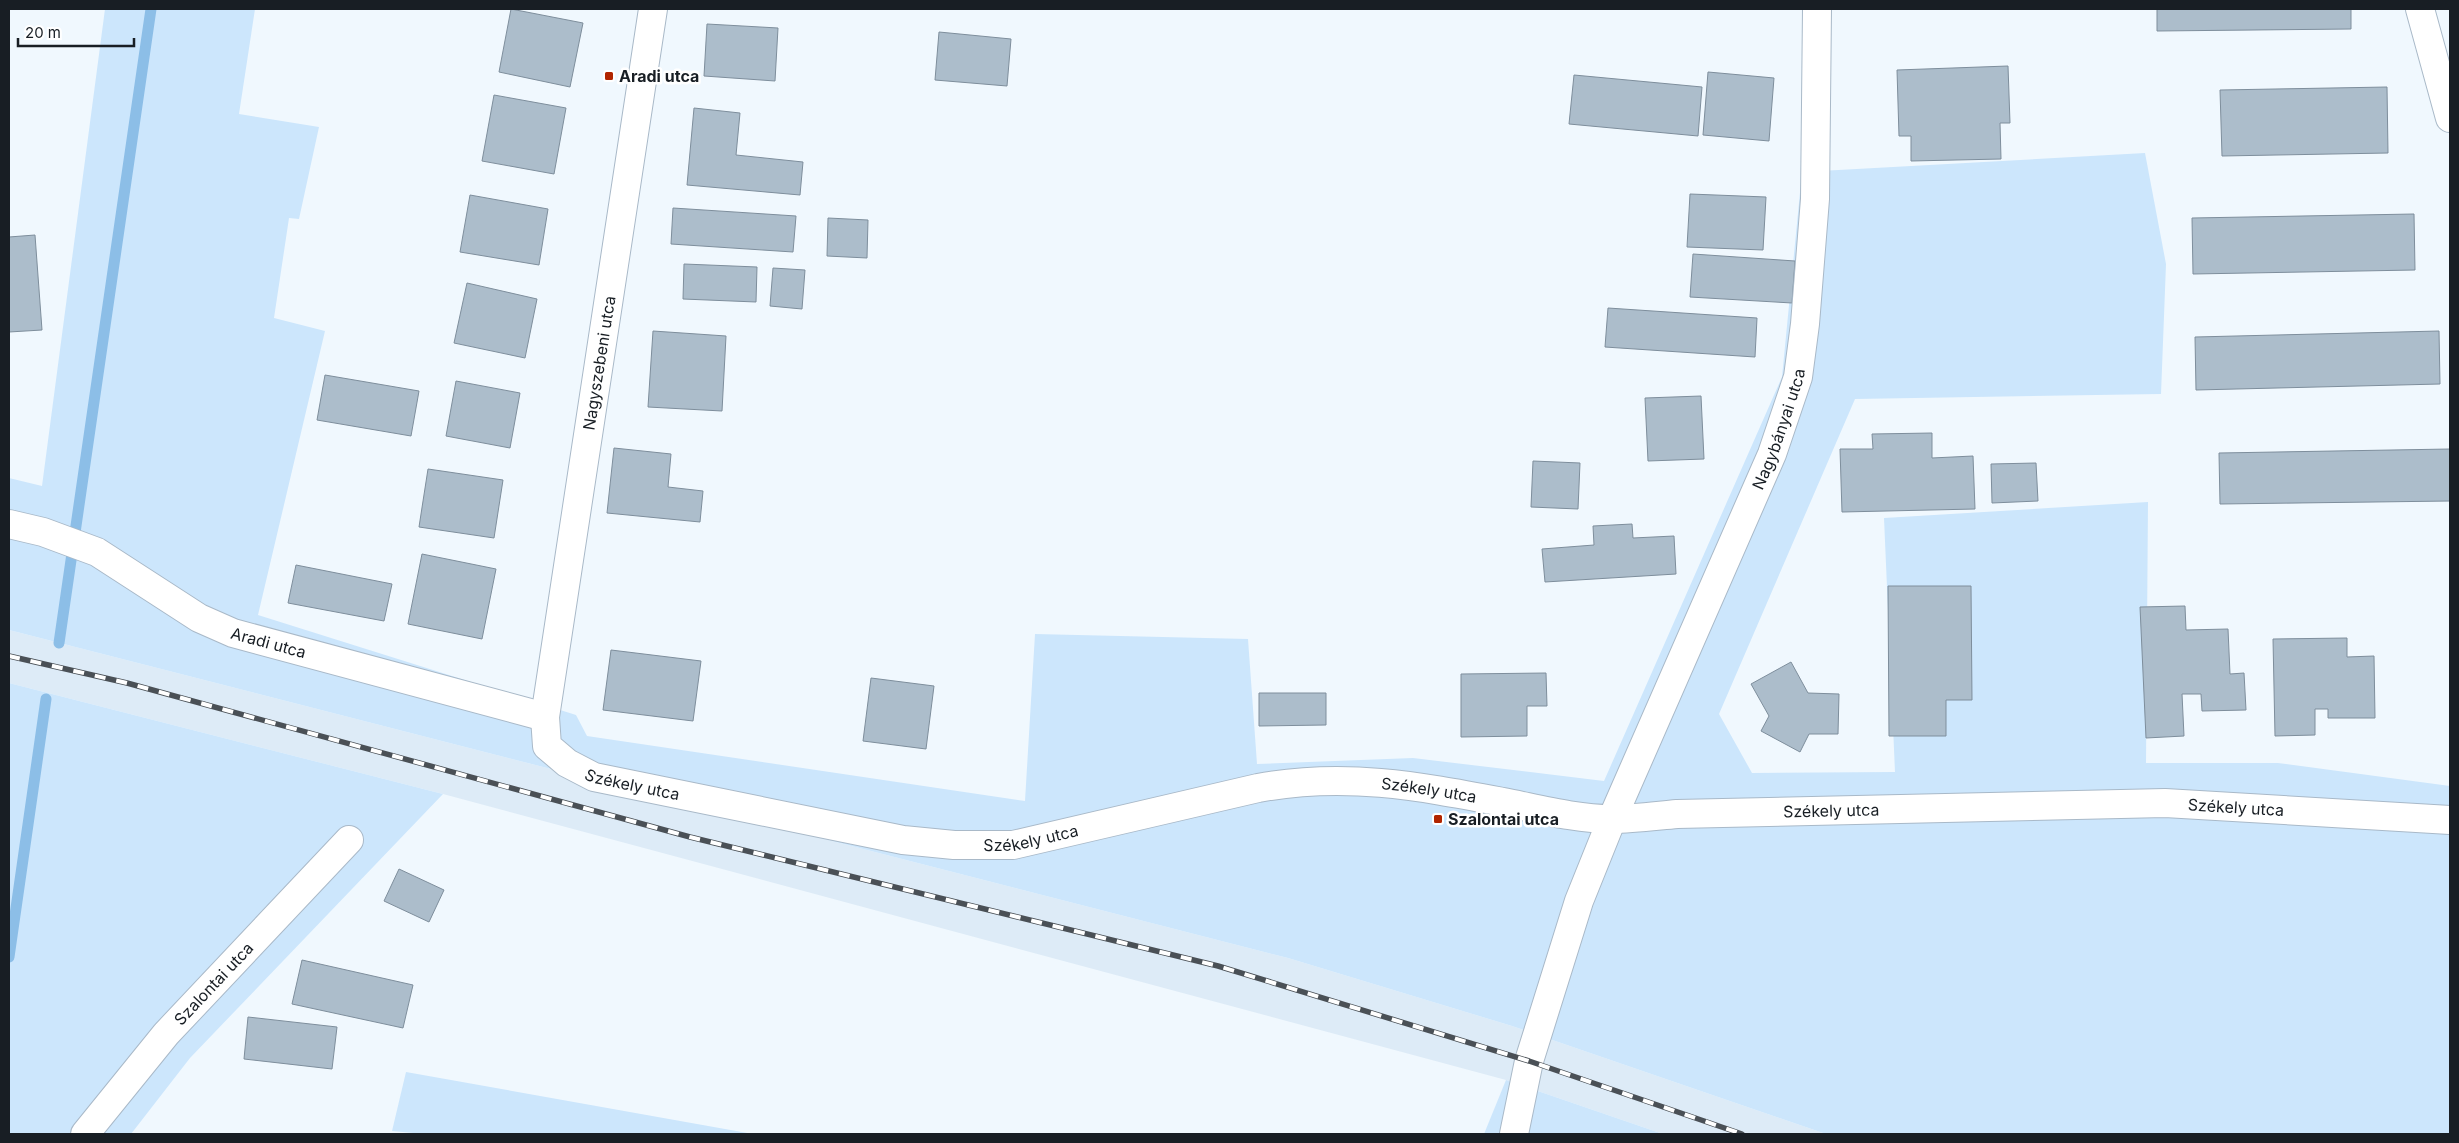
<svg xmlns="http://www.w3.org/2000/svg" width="2459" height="1143" viewBox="0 0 2459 1143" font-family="Inter,sans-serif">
<rect width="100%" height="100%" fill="#f0f8fe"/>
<polygon fill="#ddebf7" points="9,630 1288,958 1512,1026 1826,1134 1663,1134 1506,1080 443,794 9,683"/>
<g fill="#cce6fc">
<polygon points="105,9 255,9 239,114 319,127 299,219 289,218 274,318 325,331 258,615 576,715 587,736 1025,801 1035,634 1248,639 1257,764 1413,758 1604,781 1782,377 1802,172 2145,153 2166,264 2161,394 1855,399 1719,714 1752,773 1895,772 1884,518 2148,502 2146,763 2278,763 2450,786 2450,1134 1826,1134 1512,1026 1288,958 9,630 9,478 42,486"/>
<polygon points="9,683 443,794 190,1058 131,1134 9,1134"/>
<polygon points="406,1072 753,1134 424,1134 392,1131"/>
<polygon points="1506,1080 1663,1134 1484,1134"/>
</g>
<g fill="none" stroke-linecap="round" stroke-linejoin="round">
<g stroke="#8cbee7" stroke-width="11">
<polyline points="59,643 151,9"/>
<polyline points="9,957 46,699"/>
</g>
</g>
<g fill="#acbdcb" stroke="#7e8e9c">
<polygon points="511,9 583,23 570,87 499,72"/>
<polygon points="2157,9 2351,9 2351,29 2157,31"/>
<polygon points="707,24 778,28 775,81 704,76"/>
<polygon points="939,32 1011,39 1007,86 935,80"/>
<polygon points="2008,66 2010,123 2000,123 2001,159 1911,161 1911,136 1899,136 1897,70"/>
<polygon points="1708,72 1774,78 1769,141 1703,135"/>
<polygon points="1574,75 1702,87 1698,136 1569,124"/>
<polygon points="2387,87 2388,153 2222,156 2220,90"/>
<polygon points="494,95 566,108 554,174 482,161"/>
<polygon points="694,108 740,113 736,155 803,162 800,195 687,185"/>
<polygon points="1690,194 1766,197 1763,250 1687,247"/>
<polygon points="470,195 548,209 539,265 460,252"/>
<polygon points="673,208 796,216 793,252 671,244"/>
<polygon points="2414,214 2415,270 2193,274 2192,218"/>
<polygon points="828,218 868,220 867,258 827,256"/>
<polygon points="35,235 42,330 9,332 9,237"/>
<polygon points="1693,254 1795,261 1792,303 1690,297"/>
<polygon points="684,264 757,267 756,302 683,299"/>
<polygon points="773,268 805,270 802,309 770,306"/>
<polygon points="467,283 537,299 525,358 454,343"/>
<polygon points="1608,308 1757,318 1755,357 1605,347"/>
<polygon points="653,331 726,336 722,411 648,407"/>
<polygon points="2439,331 2440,384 2196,390 2195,337"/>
<polygon points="325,375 419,391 411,436 317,420"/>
<polygon points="456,381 520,393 510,448 446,436"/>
<polygon points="1701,396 1704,459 1648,461 1645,398"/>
<polygon points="1932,433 1932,458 1973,456 1975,509 1842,512 1840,449 1873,449 1872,434"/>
<polygon points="614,448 671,454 668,487 703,491 700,522 607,513"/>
<polygon points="2450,449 2450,501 2220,504 2219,453"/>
<polygon points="1533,461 1580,463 1578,509 1531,507"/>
<polygon points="2036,463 2038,501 1992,503 1991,464"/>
<polygon points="428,469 503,480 494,538 419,527"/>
<polygon points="1632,524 1633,538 1674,536 1676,574 1545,582 1542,549 1594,545 1593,526"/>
<polygon points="422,554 496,569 482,639 408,624"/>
<polygon points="296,565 392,584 384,621 288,603"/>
<polygon points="1888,586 1971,586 1972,700 1946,700 1946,736 1889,736"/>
<polygon points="2185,606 2186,630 2228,629 2230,674 2244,673 2246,710 2202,711 2201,694 2182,694 2184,736 2146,738 2140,607"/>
<polygon points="2347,638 2347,657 2374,656 2375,718 2328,718 2328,709 2315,709 2315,735 2275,736 2273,639"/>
<polygon points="611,650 701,661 693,721 603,710"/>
<polygon points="1791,662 1808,693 1839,694 1838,734 1809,734 1800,752 1761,731 1769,716 1751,684"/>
<polygon points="1546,673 1547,706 1527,706 1527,736 1461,737 1461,674"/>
<polygon points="871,678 934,686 926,749 863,741"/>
<polygon points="1259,693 1326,693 1326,725 1259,726"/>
<polygon points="399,869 444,890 429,922 384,901"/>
<polygon points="302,960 413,985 403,1028 292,1004"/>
<polygon points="248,1017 337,1027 332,1069 244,1059"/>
</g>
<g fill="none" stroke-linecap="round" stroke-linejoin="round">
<defs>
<g id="minor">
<path id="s1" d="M653,9l-108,708 2,29 20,17 27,14 309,63 51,5h59l245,-57c87,-16 160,-2 245,14 36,7 73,17 109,17 21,0 43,-3 65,-5l488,-11 285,17"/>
<polyline points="2420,9 2450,118"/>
<path id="s2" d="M9,524l34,8 54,20 102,66 34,15 312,84"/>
<path id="s3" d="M85,1134l81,-100 183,-194"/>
<path id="s4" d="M1514,1134l15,-73 50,-160 33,-82 160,-365 26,-77 7,-53 10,-125 2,-190"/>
</g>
</defs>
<use href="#minor" stroke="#a9b9c8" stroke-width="30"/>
<use href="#minor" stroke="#fff" stroke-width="28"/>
<defs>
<polyline id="rail" points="9,656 127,683 690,837 1218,966 1529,1061 1742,1134"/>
</defs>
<use href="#rail" stroke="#4a5056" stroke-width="5.5"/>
<use href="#rail" stroke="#fff" stroke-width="4" stroke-dasharray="11" stroke-linecap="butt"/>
</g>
<g fill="#b12500" stroke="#fff" stroke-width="2">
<rect x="604" y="71" width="10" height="10" rx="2.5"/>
<rect x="1433" y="814" width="10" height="10" rx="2.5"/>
</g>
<g text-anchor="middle" stroke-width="5" stroke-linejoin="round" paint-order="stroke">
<g font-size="16" font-weight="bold" fill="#181e24" stroke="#fff" text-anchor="start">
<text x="619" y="82">Aradi utca</text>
<text x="1448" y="825">Szalontai utca</text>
</g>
<g font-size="16" fill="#181e24" stroke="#fff">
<text transform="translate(599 363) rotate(-81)" y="6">Nagyszebeni utca</text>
<text dy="6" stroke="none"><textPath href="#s4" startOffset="755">Nagybányai utca</textPath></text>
<text dy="6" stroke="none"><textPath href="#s2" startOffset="288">Aradi utca</textPath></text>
<text dy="6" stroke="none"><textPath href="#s1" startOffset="841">Székely utca</textPath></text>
<text dy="6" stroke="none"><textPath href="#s1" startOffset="1651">Székely utca</textPath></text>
<text dy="6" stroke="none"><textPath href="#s1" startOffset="2461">Székely utca</textPath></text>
<text dy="6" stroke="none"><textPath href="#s1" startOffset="2056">Székely utca</textPath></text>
<text dy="6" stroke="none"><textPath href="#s1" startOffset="1246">Székely utca</textPath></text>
<text dy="6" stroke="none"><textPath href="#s3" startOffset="198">Szalontai utca</textPath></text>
</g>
</g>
<rect width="2459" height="1143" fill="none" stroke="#181e24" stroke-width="20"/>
<path d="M18 38v8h116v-8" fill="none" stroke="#181e24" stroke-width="2.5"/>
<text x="25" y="38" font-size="15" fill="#181e24" stroke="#ffffff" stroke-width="4" paint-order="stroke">20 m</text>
</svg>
